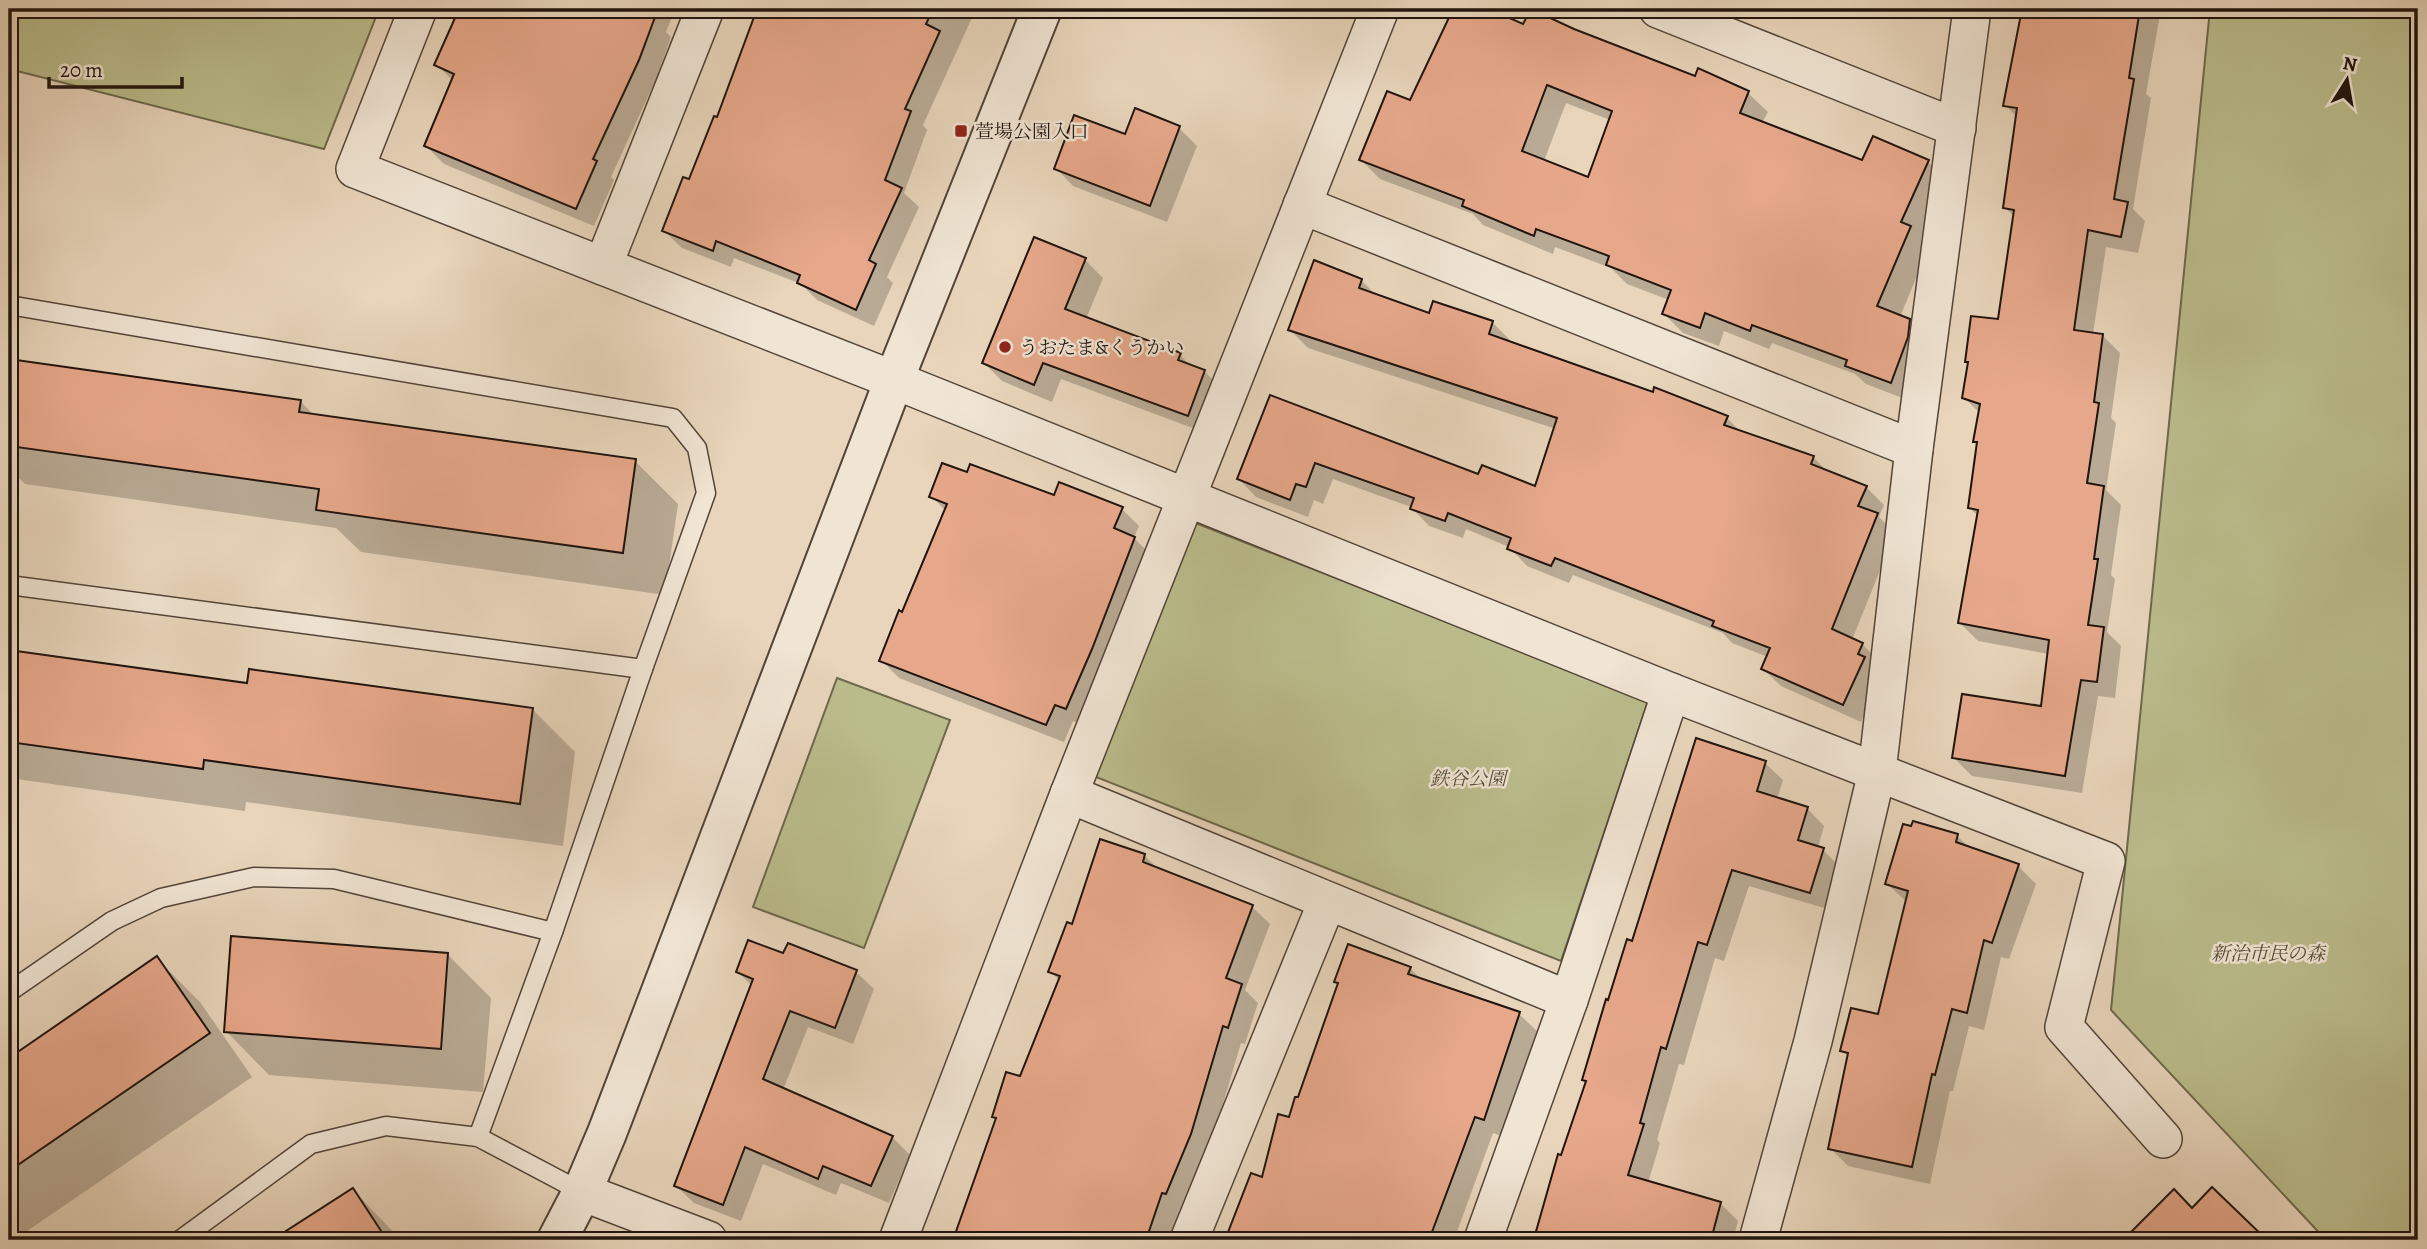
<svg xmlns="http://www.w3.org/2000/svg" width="2427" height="1249" viewBox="0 0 2427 1249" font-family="Alegreya,'Noto Serif JP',serif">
<rect width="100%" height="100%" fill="#e8d5bb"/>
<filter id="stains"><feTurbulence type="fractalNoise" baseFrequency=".00286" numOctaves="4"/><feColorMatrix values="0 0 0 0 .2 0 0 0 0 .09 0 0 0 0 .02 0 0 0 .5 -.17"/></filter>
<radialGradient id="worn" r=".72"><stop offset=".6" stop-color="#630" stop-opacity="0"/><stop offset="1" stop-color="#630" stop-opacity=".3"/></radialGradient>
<g fill="#bbbc8c" stroke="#6e684d" stroke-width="2">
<polygon points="9,9 379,9 324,149 9,69"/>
<polygon points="2210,9 2418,9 2418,1240 2326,1240 2111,1010"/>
<polygon points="1193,522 1648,701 1561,961 1091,775"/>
<polygon points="837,678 950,720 864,948 753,907"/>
</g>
<g fill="#0003" fill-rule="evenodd">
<polygon points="473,9 675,9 666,32 671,37 656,79 611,177 614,180 594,226 444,164 426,146 453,81 437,65 461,40"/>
<polygon points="761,9 976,9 923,125 927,130 904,193 919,207 887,277 893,283 874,326 817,300 801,284 734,258 731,267 682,248 664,231 718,119"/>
<path d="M1476,9h8l40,18 50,4 121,47 4,-7 49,22 20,19 -6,11 101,39 11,-24 54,24 19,19 -26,58 8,8 -29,70 9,3 19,19 -18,62 -44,-17 -11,-10 -83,-31 -3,6 -45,-18 -5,15 -36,-13 -19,-19 5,-14 -42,-16 -16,-16 -56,-21 -2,7 -70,-29 -10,-11 -93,-35 -19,-19 50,-58 59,-81zM1566,103l44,17 -21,59 -45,-18z"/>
<polygon points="2024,9 2161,9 2146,94 2151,98 2133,209 2145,221 2138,253 2106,247 2093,334 2102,335 2120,353 2111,418 2116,423 2106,490 2121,505 2111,575 2115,579 2107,632 2121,646 2115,698 2098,696 2082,793 1972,776 1954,758 2042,708 2049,654 1978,641 1960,623 1978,516 1970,508 1979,445 1975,441 1980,413 1964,398 1970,364 1967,361 1999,321 2015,217 2005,208 2017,117 2005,105"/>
<polygon points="1179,128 1197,146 1167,222 1073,186 1056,168 1126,137"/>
<polygon points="1035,239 1085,260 1103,278 1086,319 1180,355 1192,367 1204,371 1222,389 1206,433 1061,379 1052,402 1002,381 984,363"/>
<polygon points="1361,280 1377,296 1430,315 1492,322 1510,340 1509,343 1727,418 1742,433 1813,457 1828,472 1866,487 1884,505 1879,517 1895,533 1852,640 1862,644 1880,662 1882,676 1861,722 1781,686 1763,669 1768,657 1732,643 1723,633 1573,575 1569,583 1527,566 1509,547 1466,529 1463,538 1429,526 1411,507 1333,479 1323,504 1314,500 1308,517 1256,497 1239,479 1271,397 1479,476 1536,488 1556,429 1308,348 1290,330"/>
<polygon points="9,360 300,401 315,416 635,461 678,504 665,595 361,552 336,528 25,484 9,468"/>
<polygon points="931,496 1055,497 1122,509 1139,526 1134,538 1152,556 1084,726 1073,721 1064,742 899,678 881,660 946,511"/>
<polygon points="9,652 248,685 532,709 575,752 563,846 246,802 245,811 9,778"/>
<polygon points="1765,763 1783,780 1777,799 1807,808 1824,826 1818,848 1823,850 1840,867 1828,909 1749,886 1724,961 1715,958 1684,1065 1679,1064 1657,1140 1660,1143 1648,1183 1720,1203 1738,1221 1733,1240 1534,1240 1559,1156 1563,1157 1587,1083 1584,1079 1633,943"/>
<polygon points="1957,836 1970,848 2018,866 2036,884 2009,959 2001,957 1984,1030 1969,1026 1953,1091 1950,1091 1930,1184 1848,1166 1830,1148 1849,1057 1842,1050 1879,1017 1907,902 1887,884"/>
<polygon points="1144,855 1160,871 1252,907 1270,924 1245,990 1258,1003 1245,1044 1241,1043 1212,1141 1184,1211 1180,1209 1169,1240 953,1240 954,1236 956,1237 997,1120 994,1117 1021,1078 1060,981 1050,971 1073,926"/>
<polygon points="448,955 491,998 483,1092 269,1075 226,1031"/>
<polygon points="784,956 856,972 874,989 853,1044 808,1027 783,1090 892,1137 910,1155 889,1203 841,1183 836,1195 763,1164 741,1221 694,1203 676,1186 752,986 738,972"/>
<polygon points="157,959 200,1002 252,1077 14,1240 9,1240 9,1060"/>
<polygon points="1410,968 1423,981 1519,1014 1537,1031 1502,1136 1493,1133 1454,1240 1227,1240 1252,1175 1263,1179 1299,1100 1340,985 1336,982"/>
<polygon points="2212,1189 2265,1240 2125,1240 2174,1191 2192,1210"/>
<polygon points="353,1190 401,1240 275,1240"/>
<polygon points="1833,1231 1877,1240 1831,1240"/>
<polygon points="1799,1235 1826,1240 1798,1240"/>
</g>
<g fill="#e6a78a" stroke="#20140e" stroke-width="2" fill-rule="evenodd">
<polygon points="459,9 658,9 639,60 593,159 597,161 576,209 424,146 454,74 434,65"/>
<polygon points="757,9 933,9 926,24 940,31 905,109 911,111 885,180 902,188 869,260 876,264 856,310 797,283 800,275 716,241 713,251 662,231 683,177 689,179 714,116 717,117"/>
<path d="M1453,9h36l34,15 8,-15 43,20 121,47 3,-8 51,23 -9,22 122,47 11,-24 56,24 -28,62 10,4 -34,80 33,13 -2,18 -17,46 -46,-17 2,-6 -95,-35 -2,6 -45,-18 -5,15 -38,-14 9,-24 -65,-25 3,-9 -73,-27 -2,7 -72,-30 2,-6 -105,-40 28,-69 23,9zM1547,85l65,26 -24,66 -66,-26z"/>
<polygon points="2022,9 2140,9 2129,78 2134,79 2114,199 2128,202 2121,237 2088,230 2074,330 2103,334 2094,402 2099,403 2087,483 2104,486 2094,559 2098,559 2088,625 2104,627 2097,682 2081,680 2065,776 1952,758 1962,694 2041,706 2049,640 1958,623 1978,510 1968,508 1977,442 1973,442 1980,404 1962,398 1968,362 1965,362 1971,316 1998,319 2014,210 2003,208 2017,108 2003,106"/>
<polygon points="1135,108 1180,126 1150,206 1054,169 1074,115 1125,134"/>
<polygon points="1034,237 1086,258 1065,309 1181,353 1178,360 1205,370 1188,416 1043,363 1034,385 982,363"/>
<polygon points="1314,260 1362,279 1359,288 1429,313 1433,301 1493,321 1489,334 1653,392 1654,387 1728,416 1724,425 1814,456 1811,464 1867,486 1858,506 1878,513 1832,629 1863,643 1858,654 1865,657 1843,705 1761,669 1770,648 1712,626 1714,621 1555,558 1551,566 1507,549 1511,538 1448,513 1445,521 1410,509 1414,498 1315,463 1306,487 1296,484 1290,500 1237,479 1270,395 1478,474 1482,465 1535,486 1557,418 1288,330"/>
<polygon points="9,359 301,400 299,412 636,459 623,553 316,510 319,489 9,446"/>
<polygon points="942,463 967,472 970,464 1054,495 1059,482 1123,507 1114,528 1135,537 1092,649 1066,709 1055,705 1046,725 879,661 899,610 902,612 947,504 929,497"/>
<polygon points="9,650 247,683 249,669 533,708 520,804 204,760 203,769 9,742"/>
<polygon points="1696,738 1766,761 1757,791 1808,807 1798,840 1824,848 1810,893 1732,870 1707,945 1698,942 1666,1049 1661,1047 1640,1123 1644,1124 1628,1175 1721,1202 1711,1240 1555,1240 1535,1235 1558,1154 1561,1155 1586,1081 1582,1080 1606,999 1608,1000 1627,939 1632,941"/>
<polygon points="1913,821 1958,834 1956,842 2019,864 1992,943 1984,940 1967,1013 1952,1009 1935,1075 1932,1074 1912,1167 1828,1149 1848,1053 1840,1051 1851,1008 1878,1014 1908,891 1885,884 1903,824 1911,826"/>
<polygon points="1100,839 1145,854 1143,862 1253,905 1226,978 1242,984 1228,1028 1223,1026 1191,1134 1166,1194 1162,1193 1146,1240 953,1240 996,1118 992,1117 1006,1072 1020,1076 1060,976 1048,972 1067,922 1072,924"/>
<polygon points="231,936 448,953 441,1049 224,1032"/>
<polygon points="748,940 783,953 788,943 857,970 835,1028 790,1011 763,1079 893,1136 871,1186 823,1166 818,1179 745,1147 723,1205 674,1186 753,979 736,972"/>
<polygon points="1348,944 1411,967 1408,974 1520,1012 1484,1120 1475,1117 1429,1240 1225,1240 1251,1173 1262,1177 1278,1114 1289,1117 1295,1097 1298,1097 1338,983 1334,982"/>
<polygon points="157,956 210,1033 9,1171 9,1058"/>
<polygon points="2212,1187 2267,1240 2123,1240 2174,1189 2192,1208"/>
<polygon points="353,1188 387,1240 272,1240"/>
</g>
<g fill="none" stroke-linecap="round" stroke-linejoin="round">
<defs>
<g id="service">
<polyline points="9,305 673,418 697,448 706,493 643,669 553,932 478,1137"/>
<polyline points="9,585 643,669"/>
<polyline points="9,992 112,921 161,898 254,877 334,879 553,932"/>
<polyline points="180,1240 311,1144 386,1126 478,1137 582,1192"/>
</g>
<g id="minor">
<polyline points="418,9 355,169 894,380 1671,692 2106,861 2064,1027 2163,1139"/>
<polyline points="1658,9 1957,128"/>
<polyline points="1302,205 1914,449"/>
<polyline points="603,266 705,9"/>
<polyline points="1069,794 1569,1000"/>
<polyline points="582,1192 708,1240"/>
<polyline points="898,1240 1069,794 1380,9"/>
<polyline points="1189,1240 1327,902"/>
<polyline points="1483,1240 1569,1000 1671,692"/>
<polyline points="1758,1240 1813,1041 1877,772 1914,449 1972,9"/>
</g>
<polyline id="tertiary" points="557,1240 582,1192 607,1133 894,380 1042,9"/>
</defs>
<use href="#service" stroke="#524439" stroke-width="21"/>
<use href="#minor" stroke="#524439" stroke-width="40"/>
<use href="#tertiary" stroke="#524439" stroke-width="42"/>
<use href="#service" stroke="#f0e4d3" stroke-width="18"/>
<use href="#minor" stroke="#f0e4d3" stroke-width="37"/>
<use href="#tertiary" stroke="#f0e4d3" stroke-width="38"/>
</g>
<g fill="#8f2418" stroke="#f0e4d3" stroke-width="2.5">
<rect x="954" y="124" width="14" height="14" rx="3.5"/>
<circle cx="1005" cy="347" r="7"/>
</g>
<g text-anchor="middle" stroke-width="5" stroke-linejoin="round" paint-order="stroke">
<g font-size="19" fill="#20140e" stroke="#f0e4d3" text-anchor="start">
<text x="975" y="138">萱場公園入口</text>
<text x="1019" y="354">うおたま&amp;くうかい</text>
</g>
<g font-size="19" font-style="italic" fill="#564f3a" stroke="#f0e4d3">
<text x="1468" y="785">鉄谷公園</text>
<text x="2268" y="960">新治市民の森</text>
</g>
</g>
<rect width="2427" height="1249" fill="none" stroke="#e8d5bb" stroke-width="35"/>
<rect x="10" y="10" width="2406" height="1228" fill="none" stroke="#20140e" stroke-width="3.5"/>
<rect x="18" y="18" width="2392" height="1214" fill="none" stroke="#20140e" stroke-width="2"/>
<g transform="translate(2347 80) rotate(11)" stroke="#f0e4d3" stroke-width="5" paint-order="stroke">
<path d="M0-5L12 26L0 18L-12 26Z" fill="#20140e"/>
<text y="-10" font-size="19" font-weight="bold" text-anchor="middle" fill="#20140e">N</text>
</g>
<path d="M49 77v10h133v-10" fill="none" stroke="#20140e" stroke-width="3.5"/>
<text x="60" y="77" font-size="21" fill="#20140e" stroke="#f0e4d3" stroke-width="5" paint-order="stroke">20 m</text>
<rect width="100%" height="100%" filter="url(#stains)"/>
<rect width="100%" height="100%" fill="url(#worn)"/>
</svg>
